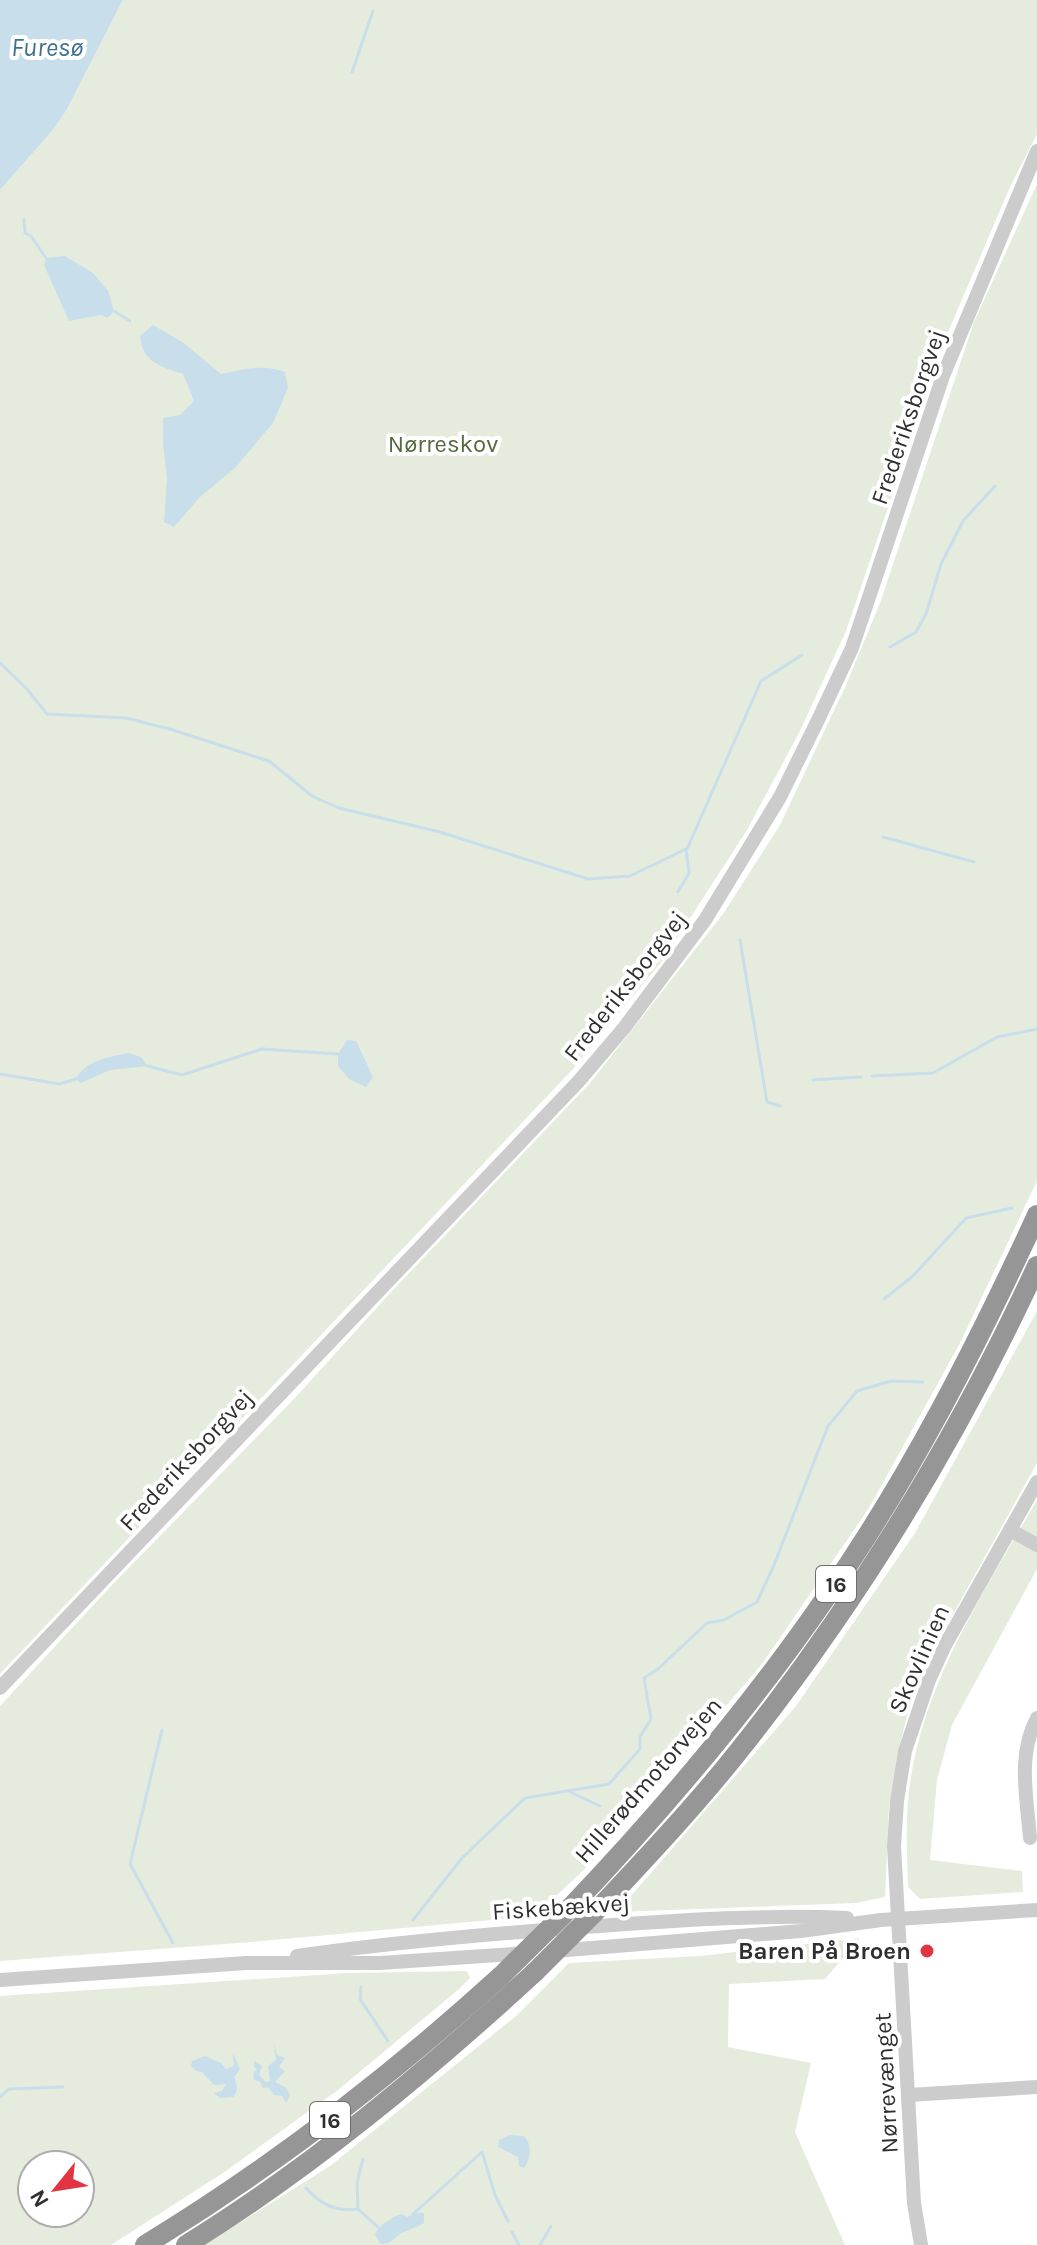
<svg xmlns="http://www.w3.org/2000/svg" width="1037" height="2245" viewBox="0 0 1037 2245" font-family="Karla,sans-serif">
<rect width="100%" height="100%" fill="#fff"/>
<g fill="#e5ecdd" fill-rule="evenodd">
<polygon points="123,0 1037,0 1037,134 1010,187 934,365 903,464 846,631 800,731 747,830 663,960 572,1070 0,1674 0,190 53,130 66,111"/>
<polygon points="1037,184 1037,1181 960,1343 869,1508 762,1664 593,1861 535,1916 252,1942 0,1961 0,1706 109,1588 294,1399 392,1291 590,1083 723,914 780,825 846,685 880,603 974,322"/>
<polygon points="1037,1311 1037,1463 928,1659 909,1709 898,1751 889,1806 885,1897 856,1903 617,1912 796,1706 915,1533"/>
<path d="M1037,1500v69l-85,156 -15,55 -7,80 92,11 1,21 -103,7 -12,-12c-1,-35 -3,-70 2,-104 15,-104 76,-194 127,-283z"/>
<polygon points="860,1938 825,1979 729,1984 728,2047 811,2063 795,2132 845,2245 204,2245 330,2166 516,2016 569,1963 700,1956"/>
<path d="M467,1971l3,7 -11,11 -121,101 -112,81 -115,74h-111v-249l348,-23zM32,2165h48v48h-48z"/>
</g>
<g fill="#c9deeb">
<polygon points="0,0 123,0 66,111 53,130 0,190"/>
<polygon points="65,256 93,273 108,291 114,311 108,318 101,315 69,321 44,265 46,258"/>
<path d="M153,325l31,18 37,31c22,-5 43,-10 64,-2l3,16 -15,35 -37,44 -37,31 -25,29 -10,-5 3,-44 -4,-34v-26l17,-3 14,-14 -11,-27c-22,-7 -41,-12 -43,-38z"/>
<polygon points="347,1040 356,1041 373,1077 366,1087 349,1079 338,1066 338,1054"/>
<path d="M128,1053l13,4 7,9 -38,4 -29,13 -5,-4c9,-19 34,-22 52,-26z"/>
<polygon points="274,2043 277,2055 285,2058 279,2067 285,2071 275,2082 287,2088 290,2096 286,2103 282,2096 274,2095 268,2087 263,2088 260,2082 253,2079 254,2072 257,2070 254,2067 254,2061 262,2066 259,2075 266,2082 270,2081 268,2066 276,2060"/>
<path d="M233,2053l7,16 -6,8c3,7 5,14 -1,20l-13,1 -6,-5 8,-2 4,-7 -12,1 -12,-13 -6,-1 -5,-5 1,-5 13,-5 16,7 5,6 8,-3z"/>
<path d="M510,2135l14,1c9,10 7,21 0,32l-5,-2 -1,-9 -20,-10 1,-7z"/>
<path d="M417,2213h7v10c-7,4 -13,6 -20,9 -10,4 -10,12 -23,12l-6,-9c3,-9 18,-19 27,-21l5,3z"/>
</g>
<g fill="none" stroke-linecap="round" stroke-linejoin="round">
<g stroke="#c9deeb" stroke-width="3">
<polyline points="352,72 373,11"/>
<polyline points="24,219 25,233 31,236 46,258"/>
<polyline points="114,311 130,321"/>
<polyline points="890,647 916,632 926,614 941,564 963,521 995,486"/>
<polyline points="0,663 27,689 47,714 126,718 173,730 269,761 312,796 339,808 440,832 588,879 630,876 686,849 689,873 678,892"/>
<polyline points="883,837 974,862"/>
<polyline points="687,849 761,681 802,655"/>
<polyline points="740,940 767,1102 780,1106"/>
<polyline points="148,1066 182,1075 262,1049 338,1054"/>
<polyline points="0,1074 59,1084 76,1079"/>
<polyline points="872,1076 933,1073 997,1037 1037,1029"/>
<polyline points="813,1080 861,1077"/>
<polyline points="884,1299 913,1276 966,1218 1012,1208"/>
<polyline points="162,1730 130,1864 173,1943"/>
<polyline points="568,1791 600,1806"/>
<polyline points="413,1920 462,1858 525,1798 609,1784 640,1749 640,1737 651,1719 644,1678 658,1669 707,1623 724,1620 757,1602 774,1565 828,1426 857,1391 891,1381 923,1382"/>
<polyline points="361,1987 360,1999 388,2041"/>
<polyline points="0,2097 9,2089 63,2087"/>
<polyline points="363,2159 357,2183 358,2209 379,2228"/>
<path d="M306,2188c15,17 30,24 52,21"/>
<polyline points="413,2214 482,2152 495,2195 508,2221"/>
<polyline points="512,2232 519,2245"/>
<polyline points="540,2245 551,2226"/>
</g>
<g stroke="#ccc" stroke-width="14">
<polyline points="1010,1530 1037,1545"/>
<polyline points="0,1688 578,1082 624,1028 705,920 780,797 818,720 852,648 943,376 1037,151"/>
<path d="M1030,1838c-3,-40 -13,-83 7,-120"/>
<polyline points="555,1951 801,1931 881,1920 1037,1910"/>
<path d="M297,1956c96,-14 191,-22 287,-29 87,-6 176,-13 263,-9"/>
<polyline points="0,1980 246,1963 380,1963 527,1953"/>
<polyline points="909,2095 1037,2087"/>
<polyline points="921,2245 914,2203 894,1846 897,1801 905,1751 929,1680 944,1647 1037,1482"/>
</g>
<g stroke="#969696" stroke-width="20">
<path d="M601,1906c47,-50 94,-100 137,-154 119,-149 219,-313 299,-486"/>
<path d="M570,1908c93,-98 180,-200 257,-312 83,-119 149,-249 210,-381"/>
<path d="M145,2245c128,-78 245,-168 356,-269"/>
<path d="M186,2245c126,-78 240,-173 349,-273"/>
</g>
<g stroke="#969696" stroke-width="20">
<polyline points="535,1972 601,1906"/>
<polyline points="501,1976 570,1908"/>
</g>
</g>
<circle fill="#e23543" stroke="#fff" stroke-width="3" cx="927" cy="1951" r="8"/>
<g text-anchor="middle" stroke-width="8" stroke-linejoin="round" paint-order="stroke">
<g fill="#fff" stroke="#6d6d6d" stroke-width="2">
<rect x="816" y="1566" width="40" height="36" rx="6"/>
<rect x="310" y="2102" width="40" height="36" rx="6"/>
</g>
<g font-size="22" font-weight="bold" fill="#2f2f2f">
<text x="836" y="1592">16</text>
<text x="330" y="2128">16</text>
</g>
<g font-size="24" fill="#2f2f2f" stroke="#fff">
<text transform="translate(908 417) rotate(-71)" y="8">Frederiksborgvej</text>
<text transform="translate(625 986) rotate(-52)" y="8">Frederiksborgvej</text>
<text transform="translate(186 1460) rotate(-47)" y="8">Frederiksborgvej</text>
<text transform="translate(919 1659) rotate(-66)" y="8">Skovlinien</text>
<text transform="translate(648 1780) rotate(-49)" y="8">Hillerødmotorvejen</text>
<text transform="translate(561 1907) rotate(-4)" y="8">Fiskebækvej</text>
<text transform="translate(886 2083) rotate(-93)" y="8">Nørrevænget</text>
</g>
<g font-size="24" fill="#526a3d" stroke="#fff">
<text x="443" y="452">Nørreskov</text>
</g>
<g font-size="24" font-weight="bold" fill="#2f2f2f" stroke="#fff" text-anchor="end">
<text x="911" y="1959">Baren På Broen</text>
</g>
<g font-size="26" font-style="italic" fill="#3e718f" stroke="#fff">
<text x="47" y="56">Furesø</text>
</g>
</g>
<g transform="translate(56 2189) rotate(240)"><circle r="38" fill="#ffffff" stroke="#acacac" stroke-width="2"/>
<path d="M0-6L14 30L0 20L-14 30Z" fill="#e23543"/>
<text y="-12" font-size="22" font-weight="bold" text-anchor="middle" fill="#2f2f2f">N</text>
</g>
</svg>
